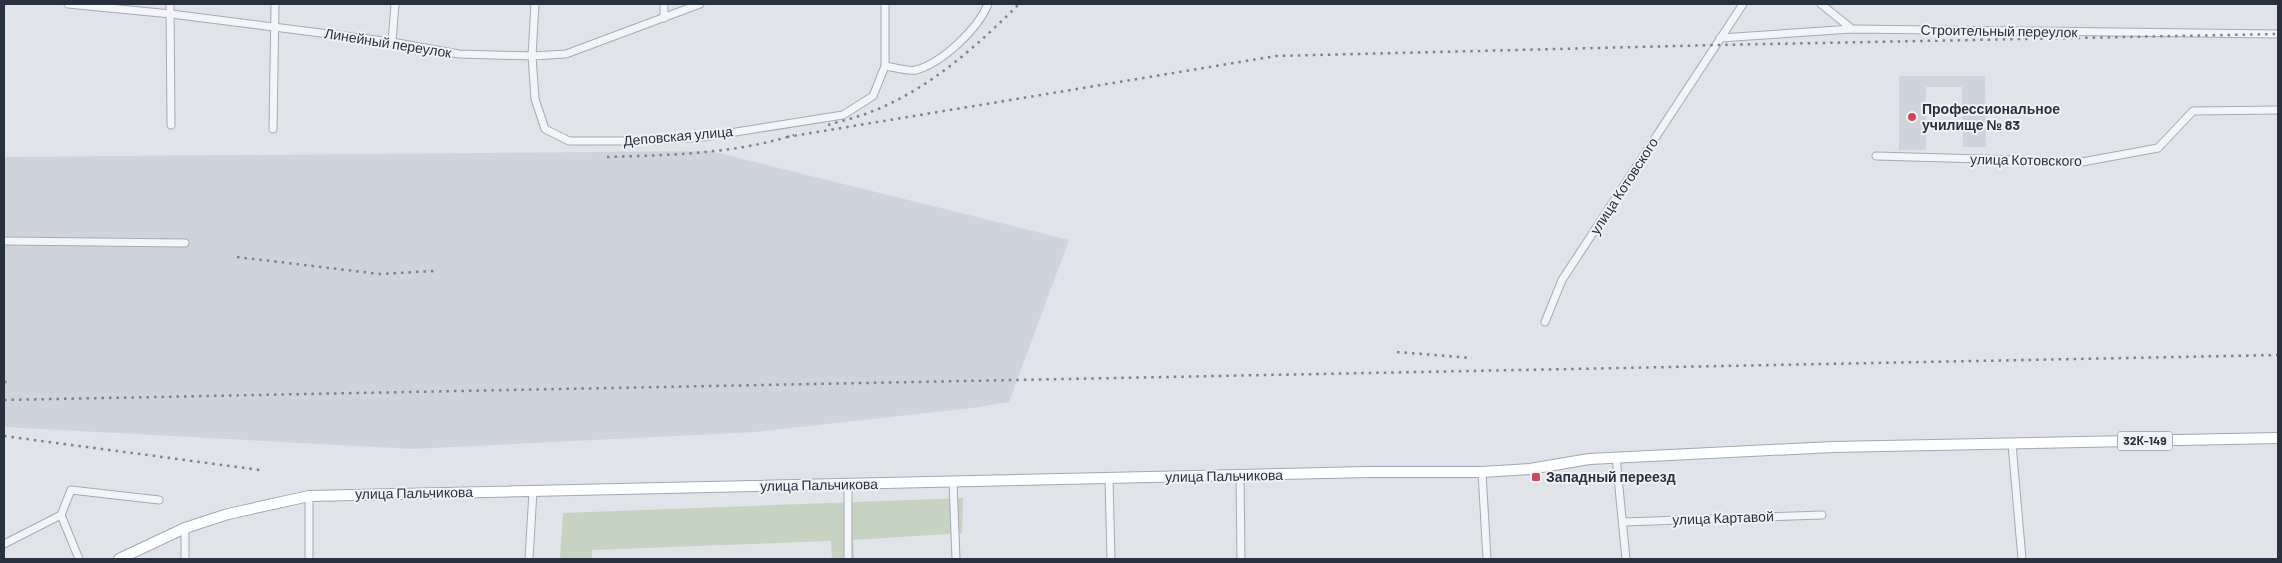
<svg xmlns="http://www.w3.org/2000/svg" width="2282" height="563" viewBox="0 0 2282 563" font-family="Barlow,sans-serif">
<rect width="100%" height="100%" fill="#e0e4e9"/>
<g fill="#cfd3db">
<polygon points="1899,76 1985,76 1986,147 1963,147 1962,87 1926,87 1926,150 1899,150"/>
<polygon points="711,151 1069,240 1009,402 972,408 756,432 413,449 4,427 4,157"/>
</g>
<polygon fill="#c6d2c2" points="963,498 962,533 853,540 854,559 832,559 831,541 592,550 592,559 560,559 563,513"/>
<g fill="none" stroke-linecap="round" stroke-linejoin="round">
<defs>
<g id="street">
<polyline points="68,4 171,14 392,42 459,54 532,56 566,54 700,4"/>
<polyline points="170,4 171,125"/>
<path d="M535,4l-3,52 3,43 10,30 24,12h65l70,-4 139,-22 30,-19 12,-30c9,1 22,6 31,4 26,-7 62,-41 72,-66"/>
<polyline points="664,4 664,18"/>
<polyline points="885,4 885,66"/>
<polyline points="1821,4 1852,29"/>
<polyline points="1720,38 1852,29 2278,34"/>
<polyline points="392,42 395,4"/>
<polyline points="273,129 275,4"/>
<polyline points="1876,156 2082,162 2158,148 2193,111 2278,110"/>
<polyline points="4,241 185,243"/>
<polyline points="1545,322 1562,280 1743,4"/>
<polyline points="2012,444 2022,559"/>
<polyline points="1616,457 1626,559"/>
<polyline points="1482,472 1487,559"/>
<polyline points="1240,475 1241,559"/>
<polyline points="1109,478 1111,559"/>
<polyline points="953,482 956,559"/>
<polyline points="61,515 79,559"/>
<polyline points="1624,522 1822,515"/>
<polyline points="185,528 185,559"/>
<polyline points="4,544 61,515 71,490 159,500"/>
<polyline points="309,559 309,496"/>
<polyline points="529,559 533,491"/>
<polyline points="848,559 848,484"/>
</g>
<polyline id="primary" points="119,559 185,528 228,514 309,496 1368,472 1482,472 1530,469 1589,459 1833,447 2278,438"/>
</defs>
<use href="#street" stroke="#a5abb3" stroke-width="9"/>
<use href="#primary" stroke="#a0a8b4" stroke-width="12"/>
<use href="#street" stroke="#f3f4f7" stroke-width="7"/>
<use href="#primary" stroke="#fff" stroke-width="10"/>
<g stroke="#7a8392" stroke-width="2.5" stroke-dasharray="2.5 5" stroke-linecap="butt">
<path d="M828,125c13,-4 27,-7 40,-12 59,-22 108,-66 151,-109"/>
<polyline points="787,137 1276,56 1717,45 2278,34"/>
<path d="M607,157c63,-2 127,-3 187,-22"/>
<polyline points="237,257 380,274 434,271"/>
<polyline points="1397,352 1472,358"/>
<polyline points="4,382 7,382"/>
<polyline points="4,400 2278,355"/>
<polyline points="4,436 260,470"/>
</g>
</g>
<g fill="#ca495a" stroke="#f0f2f6" stroke-width="2">
<circle cx="1912" cy="117" r="5"/>
<rect x="1531" y="472" width="10" height="10" rx="2.5"/>
</g>
<g text-anchor="middle" stroke-width="4" stroke-linejoin="round" paint-order="stroke">
<rect fill="#f0f2f6" stroke="#656b77" stroke-width="1" x="2117.5" y="431.5" width="55" height="19" rx="4"/>
<g font-size="12" font-weight="bold" fill="#293140">
<text x="2145" y="445">32К-149</text>
</g>
<g font-size="14" fill="#293140" stroke="#f0f2f6">
<text transform="translate(1999 31) rotate(1)" y="5">Строительный переулок</text>
<text transform="translate(388 43) rotate(9)" y="5">Линейный переулок</text>
<text transform="translate(678 136) rotate(-5)" y="5">Деповская улица</text>
<text transform="translate(2026 160) rotate(1)" y="5">улица Котовского</text>
<text transform="translate(1624 186) rotate(-57)" y="5">улица Котовского</text>
<text transform="translate(1224 476) rotate(-1)" y="5">улица Пальчикова</text>
<text transform="translate(819 485) rotate(-1)" y="5">улица Пальчикова</text>
<text transform="translate(414 493) rotate(-1)" y="5">улица Пальчикова</text>
<text transform="translate(1723 518) rotate(-2)" y="5">улица Картавой</text>
</g>
<g font-size="14" font-weight="bold" fill="#293140" stroke="#f0f2f6" text-anchor="start">
<text x="1922" y="114">Профессиональное<tspan x="1922" dy="16">училище № 83</tspan></text>
<text x="1546" y="482">Западный переезд</text>
</g>
</g>
<rect width="2282" height="563" fill="none" stroke="#293140" stroke-width="10"/>
</svg>
